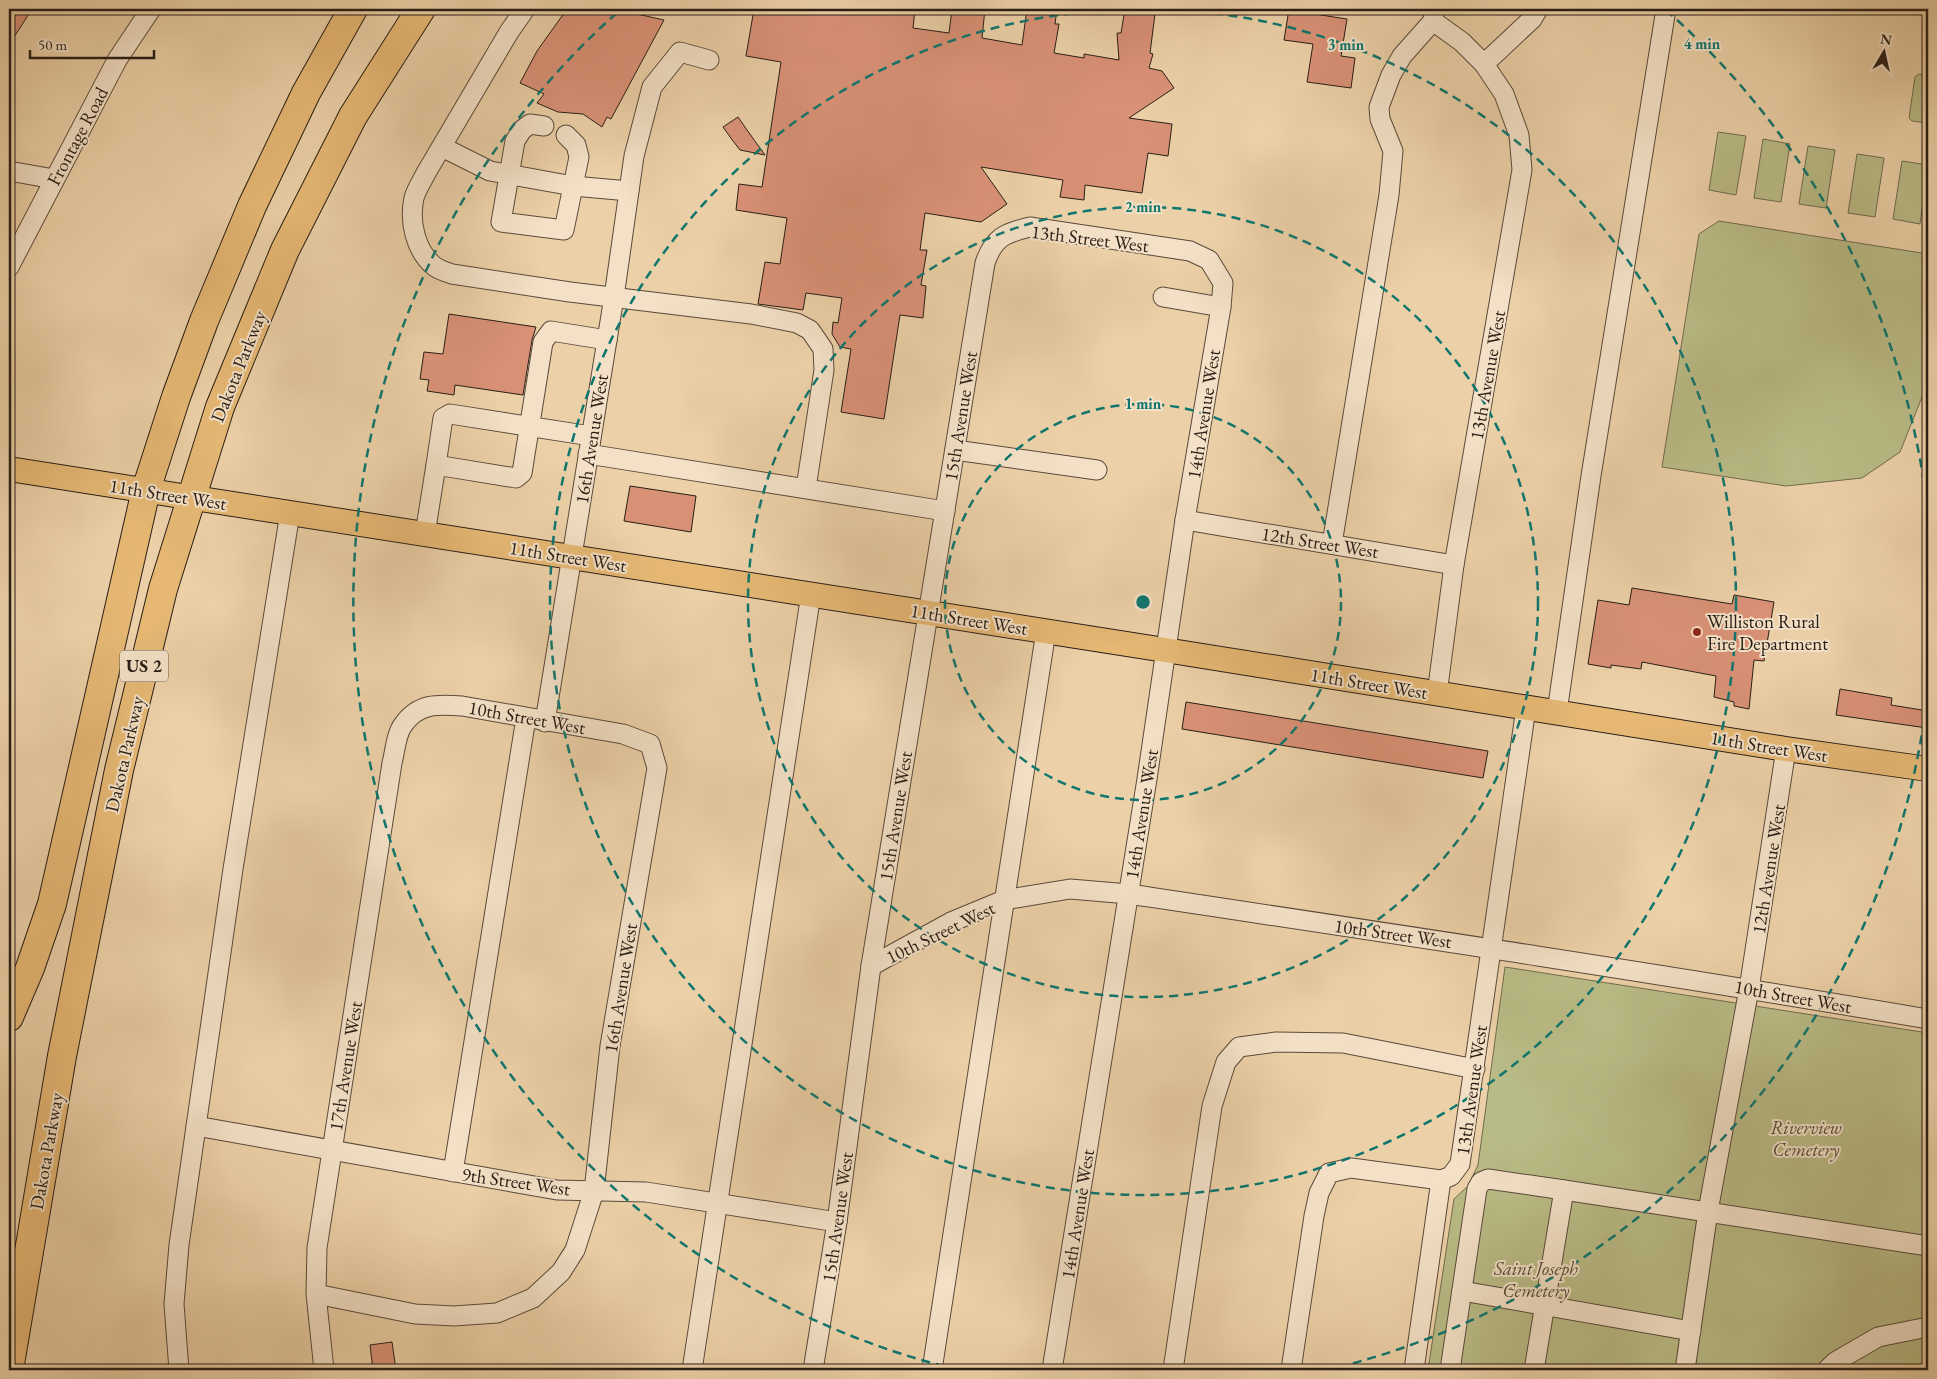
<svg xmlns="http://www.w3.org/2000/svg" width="1937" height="1379" viewBox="0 0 1937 1379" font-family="'EB Garamond',serif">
<rect width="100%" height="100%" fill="#ecd0a7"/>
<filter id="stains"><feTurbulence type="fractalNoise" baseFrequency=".004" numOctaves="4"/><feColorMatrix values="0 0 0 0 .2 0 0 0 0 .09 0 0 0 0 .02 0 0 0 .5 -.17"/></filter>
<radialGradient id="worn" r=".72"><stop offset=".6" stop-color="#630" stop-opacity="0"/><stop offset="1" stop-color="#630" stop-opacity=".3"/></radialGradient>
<g fill="#b9bb86" stroke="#706c4e">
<polygon points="1919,74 1928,76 1928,123 1912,121 1909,118 1915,77"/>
<polygon points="1718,132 1746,136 1736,195 1709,190"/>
<polygon points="1763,139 1790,144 1781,202 1754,198"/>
<polygon points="1808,146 1835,150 1826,208 1799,204"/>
<polygon points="1857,154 1884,158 1875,217 1848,213"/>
<polygon points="1902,161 1928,165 1920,224 1893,219"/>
<polygon points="1719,221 1928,254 1928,382 1900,452 1862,478 1786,486 1662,467 1699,234"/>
<polygon points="1505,967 1928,1033 1928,1370 1428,1370 1454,1199 1468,1186 1478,1165"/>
</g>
<g fill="#d99176" stroke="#281e16">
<polygon points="9,9 32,9 9,45"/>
<polygon points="567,9 640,9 637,14 664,20 611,119 607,117 602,127 583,114 558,112 537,103 544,94 520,83 537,51"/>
<polygon points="754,9 915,9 913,28 949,33 952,9 985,9 982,38 1022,45 1027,9 1057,9 1055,24 1059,24 1054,53 1084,58 1084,54 1119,60 1117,33 1121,33 1125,9 1155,14 1150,53 1153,54 1149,68 1162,71 1174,88 1129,118 1172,124 1168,156 1148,153 1142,193 1085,185 1084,200 1060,197 1063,180 981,167 1007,204 981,222 925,213 920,250 927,250 921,285 926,286 923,318 900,315 884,419 841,412 851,349 840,347 832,334 833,322 838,323 842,298 806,293 803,310 758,304 765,262 780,264 787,218 736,210 739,184 762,187 781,62 746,56"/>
<polygon points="1289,9 1309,9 1308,13 1347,19 1341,56 1355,58 1351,88 1307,82 1313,44 1284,40"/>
<polygon points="738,117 747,130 765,155 740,150 733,141 723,127"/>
<polygon points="449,314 536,327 532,340 523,395 455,385 454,395 427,391 429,380 420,379 424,352 443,354"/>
<polygon points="630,486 696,496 691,532 624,521"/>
<polygon points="1632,588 1732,604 1734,595 1774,602 1764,661 1754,660 1749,709 1734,706 1734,702 1714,697 1716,676 1642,662 1641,669 1611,665 1611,668 1588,664 1598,600 1629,605"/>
<polygon points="1840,689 1892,698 1891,705 1928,711 1927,728 1836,715"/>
<polygon points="1186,702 1488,751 1483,778 1182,729"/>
<polygon points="392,1342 396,1370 373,1370 370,1345"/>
</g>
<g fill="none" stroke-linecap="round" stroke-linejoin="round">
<defs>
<g id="minor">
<path d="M525,9l-16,23 -83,141c-4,8 -10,17 -12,25 -5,23 1,52 20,68 5,4 12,6 18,8l118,18 181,22 46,9 13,7 13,19 1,21 -18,118"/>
<polyline points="1433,21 1462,42 1484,64 1504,94 1519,135 1522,170 1454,565 1437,694"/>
<polyline points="1484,64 1532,19 1538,9"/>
<polyline points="544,126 530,124 522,130 515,141 501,222 564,230 579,157 576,145 566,135"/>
<polyline points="442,147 490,171 573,186 629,191"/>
<polyline points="9,171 54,179"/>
<polyline points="9,267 117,60 151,9"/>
<polyline points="1163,297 1221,307"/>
<polyline points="955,450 1097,470"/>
<polyline points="588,454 945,511"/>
<polyline points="436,465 443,418 450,414 591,436"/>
<polyline points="1185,520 1454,565"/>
<polyline points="425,534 436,465 516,478 522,473 543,342 551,331 607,340"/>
<polyline points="1332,544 1389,195 1393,151 1380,119 1379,107 1391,75 1402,56 1433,21 1434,10"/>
<polyline points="1557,712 1591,476 1666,9"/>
<polyline points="545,722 614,297 634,156 652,87 680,52 709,60"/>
<path d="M871,966l80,-44 53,-22 66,-11 59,5c266,40 533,80 799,125"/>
<polyline points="196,1126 557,1190 646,1192 837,1222"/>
<polyline points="453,1172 526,718"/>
<polyline points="1462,1291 1691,1331"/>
<path d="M316,1294l99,20 39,2 43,-3 36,-15 28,-26 14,-22 19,-59 16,-145 47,-278 -7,-24 -27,-10 -161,-28c-24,-2 -44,-3 -59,19 -7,9 -8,27 -11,38l-75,485 -1,46 8,76"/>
<polyline points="179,1370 174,1304 179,1245 233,869 290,513"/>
<polyline points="692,1370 811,594"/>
<path d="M813,1370l24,-148 34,-256 114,-703c9,-26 20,-30 45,-36l160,24 19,9 14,23 -2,24 -36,213 -38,259 -95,591"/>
<polyline points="932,1370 1046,631"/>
<polyline points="1173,1370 1212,1106 1226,1062 1239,1047 1276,1042 1343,1043 1475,1069"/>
<polyline points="1291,1370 1314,1216 1319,1193 1329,1173 1351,1168 1441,1180 1451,1176 1460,1164 1526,708"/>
<polyline points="1414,1370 1441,1180"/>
<polyline points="1450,1370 1477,1189 1481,1182 1488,1179 1564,1190"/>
<polyline points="1534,1370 1564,1190 1928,1246"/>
<polyline points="1685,1370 1708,1211 1749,989 1786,749"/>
<polyline points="1827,1370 1835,1362 1878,1337 1928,1327"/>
</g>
<polyline id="major" points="9,469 1165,650 1786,749 1928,769"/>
<g id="highway">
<polyline points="9,1017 30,968 52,904 146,490 176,397 204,321 252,206 306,93 353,9"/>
<polyline points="9,1370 62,1056 119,770 163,589 220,407 285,250 353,116 421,9"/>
</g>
</defs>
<use href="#minor" stroke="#594a3a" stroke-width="21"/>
<use href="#major" stroke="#281e16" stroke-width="26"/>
<use href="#highway" stroke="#281e16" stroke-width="30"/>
<use href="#minor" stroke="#f3e0c6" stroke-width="19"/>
<use href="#major" stroke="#e6b874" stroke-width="24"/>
<use href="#highway" stroke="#e6b874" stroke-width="28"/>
</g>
<g fill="none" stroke="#0f766e" stroke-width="2.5" stroke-dasharray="9 6">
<circle cx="1143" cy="602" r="198"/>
<circle cx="1143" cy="602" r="395"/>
<circle cx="1143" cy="602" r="593"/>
<path d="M1928 691A790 790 0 0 1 1327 1370M959 1370A790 790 0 0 1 620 10M1666 10A790 790 0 0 1 1928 513"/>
</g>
<circle fill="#8f2418" stroke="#f3e0c6" stroke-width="2" cx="1697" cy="632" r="5"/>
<g text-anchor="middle" stroke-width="4" stroke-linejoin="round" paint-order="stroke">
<rect fill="#f3e0c6" stroke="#65584b" stroke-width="1" x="120" y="650.5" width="48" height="31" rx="4"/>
<g font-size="18" font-weight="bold" fill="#281e16">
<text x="144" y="672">US 2</text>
</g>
<g font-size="19" fill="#281e16" stroke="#f3e0c6">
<text transform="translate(77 136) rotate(-62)" y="7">Frontage Road</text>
<text transform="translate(1090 238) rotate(7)" y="7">13th Street West</text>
<text transform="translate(238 366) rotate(-68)" y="7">Dakota Parkway</text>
<text transform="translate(1487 375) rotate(-80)" y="7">13th Avenue West</text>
<text transform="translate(1203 414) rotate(-81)" y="7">14th Avenue West</text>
<text transform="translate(960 416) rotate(-81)" y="7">15th Avenue West</text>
<text transform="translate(591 439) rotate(-81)" y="7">16th Avenue West</text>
<text transform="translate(168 494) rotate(9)" y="7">11th Street West</text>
<text transform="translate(1320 542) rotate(9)" y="7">12th Street West</text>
<text transform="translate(568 556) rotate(9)" y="7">11th Street West</text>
<text transform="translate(969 619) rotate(9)" y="7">11th Street West</text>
<text transform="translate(1369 683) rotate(9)" y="7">11th Street West</text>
<text transform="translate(527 717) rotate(10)" y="7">10th Street West</text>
<text transform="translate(1769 746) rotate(9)" y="7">11th Street West</text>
<text transform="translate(124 754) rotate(-77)" y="7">Dakota Parkway</text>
<text transform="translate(1141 814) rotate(-81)" y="7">14th Avenue West</text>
<text transform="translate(895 816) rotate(-81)" y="7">15th Avenue West</text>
<text transform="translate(1768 869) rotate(-81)" y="7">12th Avenue West</text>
<text transform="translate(940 932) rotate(-26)" y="7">10th Street West</text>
<text transform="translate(1393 933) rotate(8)" y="7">10th Street West</text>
<text transform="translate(620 988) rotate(-81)" y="7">16th Avenue West</text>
<text transform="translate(1793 996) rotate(10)" y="7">10th Street West</text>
<text transform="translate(345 1066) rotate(-81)" y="7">17th Avenue West</text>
<text transform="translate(1471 1090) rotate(-82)" y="7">13th Avenue West</text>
<text transform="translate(46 1151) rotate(-80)" y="7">Dakota Parkway</text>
<text transform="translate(516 1181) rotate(8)" y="7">9th Street West</text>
<text transform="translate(1077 1214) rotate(-81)" y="7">14th Avenue West</text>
<text transform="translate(837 1217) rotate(-82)" y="7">15th Avenue West</text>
</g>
<g font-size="19" fill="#281e16" stroke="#f3e0c6" text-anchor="start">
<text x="1707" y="628">Williston Rural<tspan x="1707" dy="22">Fire Department</tspan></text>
</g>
<g font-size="19" font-style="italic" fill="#544d38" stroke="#f3e0c6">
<text x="1806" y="1134">Riverview<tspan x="1806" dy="22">Cemetery</tspan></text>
<text x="1536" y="1275">Saint Joseph<tspan x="1536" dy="22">Cemetery</tspan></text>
</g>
</g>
<circle cx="1143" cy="602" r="8" fill="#0f766e" stroke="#f3e0c6" stroke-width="2.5"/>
<g font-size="15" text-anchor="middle" font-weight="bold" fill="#0f766e" stroke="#f3e0c6" stroke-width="4" stroke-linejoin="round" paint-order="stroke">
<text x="1702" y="49">4 min</text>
<text x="1346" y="50">3 min</text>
<text x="1143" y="212">2 min</text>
<text x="1143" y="409">1 min</text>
</g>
<rect width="1937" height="1379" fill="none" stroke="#ecd0a7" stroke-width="30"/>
<rect x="10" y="10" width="1917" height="1359" fill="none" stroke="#281e16" stroke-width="2.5"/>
<rect x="15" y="15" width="1907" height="1349" fill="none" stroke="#281e16"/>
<g transform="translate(1884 52) rotate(9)" stroke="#f3e0c6" stroke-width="4" paint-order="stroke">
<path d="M0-4L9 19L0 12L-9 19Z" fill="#281e16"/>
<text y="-8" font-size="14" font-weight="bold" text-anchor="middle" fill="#281e16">N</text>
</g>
<path d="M30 50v8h124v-8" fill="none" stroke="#281e16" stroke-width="2.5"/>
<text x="38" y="50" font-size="15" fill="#281e16" stroke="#f3e0c6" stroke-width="4" paint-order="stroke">50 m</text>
<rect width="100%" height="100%" filter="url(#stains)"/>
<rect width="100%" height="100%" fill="url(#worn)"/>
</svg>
